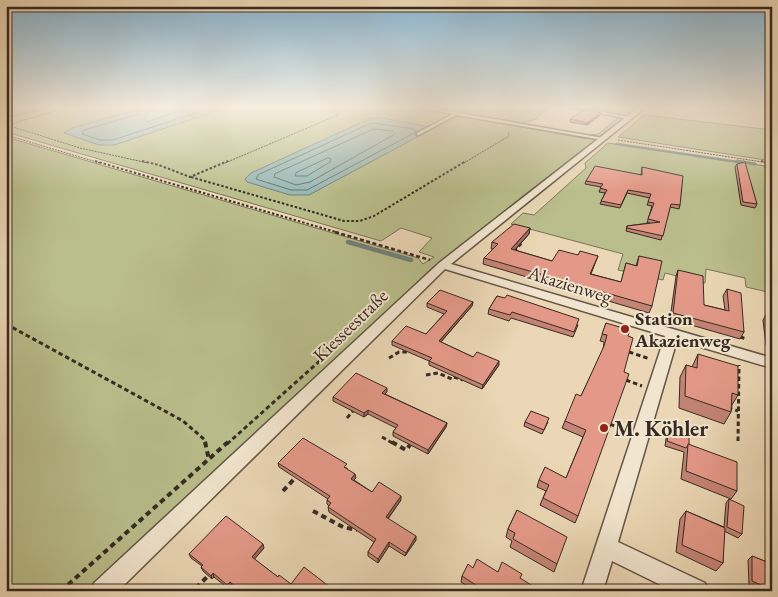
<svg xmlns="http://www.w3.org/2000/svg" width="778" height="597" viewBox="0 0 778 597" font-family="'EB Garamond',serif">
<rect width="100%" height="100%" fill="#ebd7b5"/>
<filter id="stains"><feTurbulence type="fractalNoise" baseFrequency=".004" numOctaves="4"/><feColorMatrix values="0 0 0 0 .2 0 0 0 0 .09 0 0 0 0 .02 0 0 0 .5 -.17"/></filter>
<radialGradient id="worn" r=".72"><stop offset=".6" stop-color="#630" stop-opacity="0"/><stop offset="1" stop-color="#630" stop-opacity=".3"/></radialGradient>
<g fill="#babe8c" stroke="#787457">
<polygon points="6,107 414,107 449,114 431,127 434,128 454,117 463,116 587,139 589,135 598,134 621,116 577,107 640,107 432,268 89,591 6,591 6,137 418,258 423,264 434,257 419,252 432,238 401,228 381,241 6,132"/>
<polygon points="419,107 549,107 536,119 519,124"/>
<polygon points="644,115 772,130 772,161 618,137"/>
<polygon points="608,143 772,167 772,293 746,287 745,278 706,269 705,283 665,273 663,280 618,270 623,254 511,224 523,213 534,215 586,168 585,163"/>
</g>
<g fill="#99b8b4" stroke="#71807a">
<polygon points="146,107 229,107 114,145 99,145 64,133 72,128"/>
<polygon points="371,118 383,118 434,128 309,195 290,195 247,182 245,179 251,173"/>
</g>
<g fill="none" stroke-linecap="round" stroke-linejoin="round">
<g stroke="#68726b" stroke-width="1">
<polyline points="143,107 139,114 84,130 82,134 100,140 113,140 213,107"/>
<polyline points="149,107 145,119 147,122 192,107"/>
<polygon points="372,123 414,129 416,132 307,190 291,190 256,179 258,175"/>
<polygon points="374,129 393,131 395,134 310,182 296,185 274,177 275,174"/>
<polygon points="328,158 331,159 330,162 307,176 295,176 296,173"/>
</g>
<polyline stroke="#71807a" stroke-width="2.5" points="617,144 745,163"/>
<g stroke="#71807a" stroke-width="3">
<polyline points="737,161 755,164"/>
<polyline points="765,166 772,167"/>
</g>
<polyline stroke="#71807a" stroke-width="4.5" points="348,242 411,260"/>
<defs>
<g id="service">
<polygon points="425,107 603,138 605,139 603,140 456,115 419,135 417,135 417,133 453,114 416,107"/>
<polygon points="578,107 629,117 631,118 629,119 570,107"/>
</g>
<polygon id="minor" points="639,107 646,107 451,264 772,358 772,368 677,340 618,542 705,583 708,591 673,591 612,561 603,591 581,591 665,336 445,269 118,591 91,591 94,583 439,263"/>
</defs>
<use href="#service" stroke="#635647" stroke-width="3"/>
<use href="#minor" stroke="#635647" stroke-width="3"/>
<g stroke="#362b22" stroke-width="1" stroke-dasharray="2 1" stroke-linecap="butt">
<polyline points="69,107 7,125 80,148 148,163"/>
<polyline points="6,111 15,107"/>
<polyline points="6,118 49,107"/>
<polyline points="6,135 100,163"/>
<polyline points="618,140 769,163"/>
<polyline points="225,163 338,115 342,107"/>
<polyline points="464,163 509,136 508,132"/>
</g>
<g stroke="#362b22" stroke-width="2" stroke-dasharray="2.5 2" stroke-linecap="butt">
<polyline points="95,161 339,233"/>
<polyline points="142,161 159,165 190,177 228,161"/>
<polyline points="761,161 772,163"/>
<polyline points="191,177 344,221 360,221 374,216 466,161"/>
</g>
<g stroke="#362b22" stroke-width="2.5" stroke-dasharray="4 2.5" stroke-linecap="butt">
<polyline points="335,232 430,260"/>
<polyline points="514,251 522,243 519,242"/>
</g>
<g stroke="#362b22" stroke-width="3" stroke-dasharray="4.5 3" stroke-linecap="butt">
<polyline points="6,324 183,421 205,440 206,444"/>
<polyline points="740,337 747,339"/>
<polyline points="629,352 650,359"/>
<polyline points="389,358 399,352 409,352"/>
<polyline points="426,375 438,373 452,379 454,377 463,380"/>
<polyline points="626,380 642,386"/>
<polyline points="728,408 738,411"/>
<polyline points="347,418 353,411"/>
<polyline points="610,424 625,431"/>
<polyline points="382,437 394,444"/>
<polyline points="738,441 739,365"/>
<polyline points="227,444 322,359"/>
</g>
<g stroke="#362b22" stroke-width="4" stroke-dasharray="5.5 4" stroke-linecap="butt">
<polyline points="205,442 209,460"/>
<polyline points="392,442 406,450 410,445"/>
<polyline points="283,491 295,478"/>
<polyline points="313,511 343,527 357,530"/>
<polyline points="196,588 209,575"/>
<polyline points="61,591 228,442"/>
</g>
<use href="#service" fill="#f2e5cf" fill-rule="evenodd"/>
<use href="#minor" fill="#f2e5cf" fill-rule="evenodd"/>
</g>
<g fill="#c48475" stroke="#362b22">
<polygon points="600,115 587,125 570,122 570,119"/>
<polygon points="737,164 757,204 755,208 741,205 735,167"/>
<polygon points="642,167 680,205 679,209 670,207 661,240 626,231 627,226 650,223 647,223 652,206 647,205 650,198 627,193 620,208 600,204 605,193 599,192 601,187 585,184 586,181 641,175"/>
<polygon points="530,228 529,234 515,250 552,261 578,255 598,256 591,274 621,282 626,263 636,266 639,256 652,306 649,313 483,264 484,258 493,249 491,249 492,242"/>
<polygon points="678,270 704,305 725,310 723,296 727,289 744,332 740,339 670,319 676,276"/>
<polygon points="497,296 578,325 573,337 511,318 509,321 488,314 489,309"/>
<polygon points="473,302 472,306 441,342 473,357 499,365 482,389 429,365 429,361 392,345 392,341 426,334 444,314 427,307 427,303"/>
<polygon points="770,308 772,309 772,346 766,345 763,320"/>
<polygon points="606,323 628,336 578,516 575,523 540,505 546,491 537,487 539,480 566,478 583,437 562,428 565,421 581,396 603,350 604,342 600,341"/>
<polygon points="698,354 738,395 732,405 731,412 724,424 679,408 680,377 686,365 692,367"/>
<polygon points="387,392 385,394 447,423 446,427 428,454 393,436 393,432 396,428 368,414 364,417 333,401 333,397"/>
<polygon points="525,422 548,422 542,434 524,426"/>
<polygon points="669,428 689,444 737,491 731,499 681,479 684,452 665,446 667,432"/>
<polygon points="278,463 347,468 347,469 356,478 354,480 372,492 401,500 388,519 416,540 405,556 389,546 378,563 368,556 368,552 374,542 329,512 328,507 329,506 327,504 327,500 328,499 279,467"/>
<polygon points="729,499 742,534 738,538 724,531 723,563 716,571 676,552 680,519 686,511 724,527 726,503"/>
<polygon points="517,510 557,564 554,572 510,547 512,541 506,537 508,529"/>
<polygon points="264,548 254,559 278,577 291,584 335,591 238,591 232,586 229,589 214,577 212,579 203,571 201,567 202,566 191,558 189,554"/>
<polygon points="752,556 772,564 772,591 762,591 749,585 748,560"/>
<polygon points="473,568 498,572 520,579 541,591 474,591 461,582 462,576"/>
</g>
<g fill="#a06b5f" stroke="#362b22">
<polygon points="601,113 600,115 587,125 587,123"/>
<polygon points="530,228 529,234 510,255 511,249"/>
<polygon points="473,302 472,306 438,345 439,341"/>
<polygon points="499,361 499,365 482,389 483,385"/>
<polygon points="387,388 387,392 382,397 382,393"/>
<polygon points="368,410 368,414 364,417 364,413"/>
<polygon points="447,423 446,427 428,454 428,450"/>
<polygon points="355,474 356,478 351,483 351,479"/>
<polygon points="401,496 401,500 386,521 386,517"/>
<polygon points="416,536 416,540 405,556 406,553"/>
<polygon points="389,542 389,546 378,563 378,559"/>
<polygon points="263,544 264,548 253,561 252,557"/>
<polygon points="213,573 214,577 212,579 211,576"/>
<polygon points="230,582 232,586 229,589 227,585"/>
</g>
<g fill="#e49988" stroke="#362b22">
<polygon points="585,109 601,113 587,123 570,119"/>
<polygon points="745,162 757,204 743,202 737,164"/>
<polygon points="595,166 642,175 642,167 683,176 680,205 671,204 663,236 627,228 627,226 660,222 648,219 654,203 648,202 651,194 628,190 621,205 601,201 607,190 600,188 603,184 586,181"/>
<polygon points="514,224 530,228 511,249 552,261 559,250 578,255 580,251 598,256 590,274 621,282 626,263 637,266 639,256 662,261 652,306 484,258 498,244 492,242"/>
<polygon points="678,270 703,276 704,305 729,311 727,289 741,293 744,332 673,313"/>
<polygon points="440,290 473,302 439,341 473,357 477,352 499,361 483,385 429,361 432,358 392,341 406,326 426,334 447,311 427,303"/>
<polygon points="507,295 579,319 574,332 512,312 510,315 489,309 497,296 505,298"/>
<polygon points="770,308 772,309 772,321"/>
<polygon points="606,323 630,330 628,336 633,338 624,372 629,374 578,516 543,498 549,485 539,480 545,467 566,478 586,430 565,421 576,394 581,396 604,346 607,335 602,334"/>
<polygon points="698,354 738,366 738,395 732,393 731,412 685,396 686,365 697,368"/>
<polygon points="356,373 387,388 382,393 447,423 428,450 393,432 398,425 368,410 364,413 333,397"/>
<polygon points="531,411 549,418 544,430 525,422"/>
<polygon points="669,428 689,435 689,444 686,448 667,441"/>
<polygon points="303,438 347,464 344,467 355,474 351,479 372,492 379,482 401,496 386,517 416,536 406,553 389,542 378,559 368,552 376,539 328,507 331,503 327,500 330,496 278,463"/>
<polygon points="688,444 737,462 737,491 686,471"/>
<polygon points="729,499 744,506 742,534 727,527"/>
<polygon points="517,510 567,537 557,564 513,539 515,533 508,529"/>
<polygon points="686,511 725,528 723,563 682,545"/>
<polygon points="226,516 263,544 252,557 278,577 279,575 291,584 304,567 335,591 241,591 230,582 227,585 213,573 211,576 201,567 203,565 189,554"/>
<polygon points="752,556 772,564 772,590 752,581"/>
<polygon points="477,559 498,572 502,562 522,574 520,578 541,591 485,591 462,576 468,564 473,568"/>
</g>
<linearGradient id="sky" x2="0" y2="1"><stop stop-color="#88b6d3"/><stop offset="0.56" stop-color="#f6edde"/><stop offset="1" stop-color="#f6edde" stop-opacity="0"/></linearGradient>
<rect width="778" height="191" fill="url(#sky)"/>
<g fill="#8f2418" stroke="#f2e5cf" stroke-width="2">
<circle cx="625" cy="329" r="5"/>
<circle cx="604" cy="428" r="5"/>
</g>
<g text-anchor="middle" stroke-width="4" stroke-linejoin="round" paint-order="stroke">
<g font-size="19" fill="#362b22" stroke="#f2e5cf">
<text transform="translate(570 284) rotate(17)" y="7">Akazienweg</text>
<text transform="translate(350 325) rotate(-44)" y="7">Kiesseestraße</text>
</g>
<g font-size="19" font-weight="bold" fill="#362b22" stroke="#f2e5cf" text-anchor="start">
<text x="635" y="325">Station<tspan x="635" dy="22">Akazienweg</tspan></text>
</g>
<g font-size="22" font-weight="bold" fill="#362b22" stroke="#f2e5cf" text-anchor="start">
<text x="614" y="436">M. Köhler</text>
</g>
</g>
<rect width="778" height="597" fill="none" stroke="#ebd7b5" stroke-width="25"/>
<rect x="8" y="8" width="763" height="582" fill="none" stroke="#362b22" stroke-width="2.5"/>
<rect x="12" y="12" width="753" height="572" fill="none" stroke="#362b22"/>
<rect width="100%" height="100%" filter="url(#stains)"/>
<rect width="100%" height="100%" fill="url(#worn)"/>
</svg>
